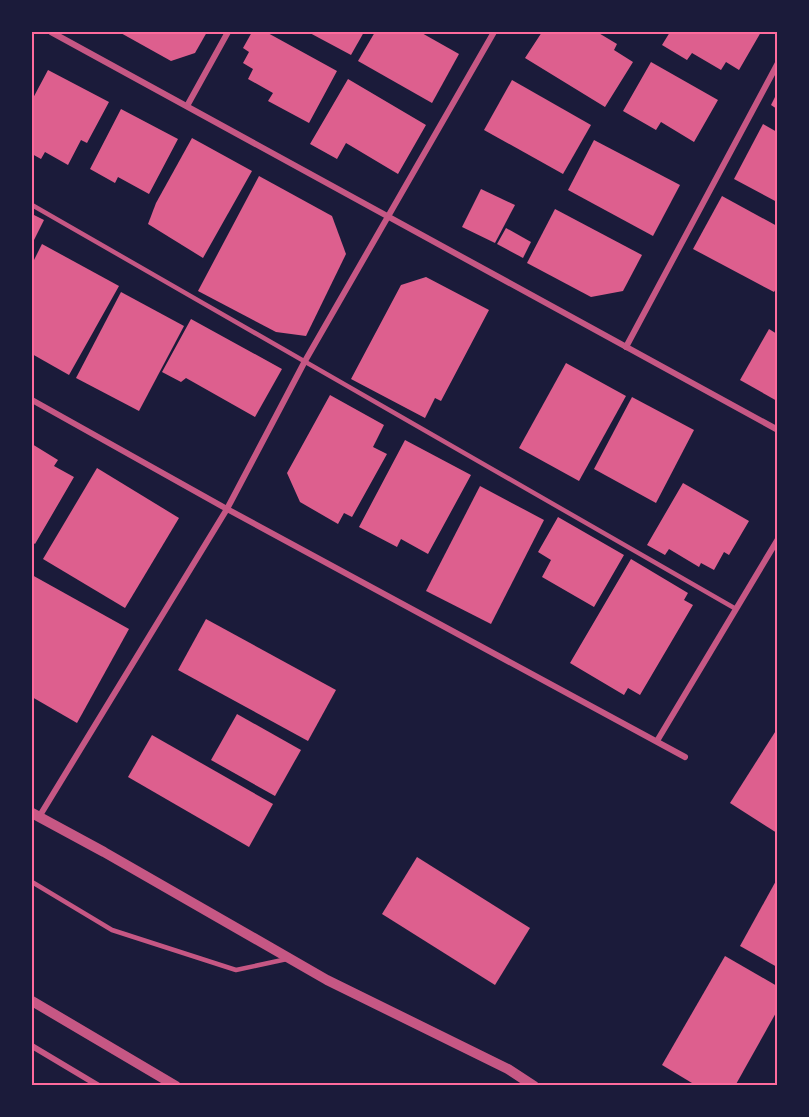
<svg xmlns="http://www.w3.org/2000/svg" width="809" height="1117" viewBox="0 0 809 1117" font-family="Quicksand,sans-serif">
<rect width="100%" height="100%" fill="#1b1b3a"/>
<g fill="#dd5f8e">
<polygon points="119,32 207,32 195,53 171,61"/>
<polygon points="252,32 266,32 337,71 309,123 268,101 273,93 248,79 253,69 243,63 249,52 243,48"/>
<polygon points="308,32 364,32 351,55"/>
<polygon points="375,32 420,32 459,54 432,103 358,61"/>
<polygon points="542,32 597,32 617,44 614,50 633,62 605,107 525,58"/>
<polygon points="670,32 761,32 739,70 726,62 721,70 692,53 687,60 662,45"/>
<polygon points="651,62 718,100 694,142 661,122 656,130 623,111"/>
<polygon points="48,70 109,102 87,143 81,140 68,165 45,152 41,159 32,154 32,100"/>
<polygon points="348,79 426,125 398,174 346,143 337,159 310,144"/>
<polygon points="512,80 591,125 563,174 484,130"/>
<polygon points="777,93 777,109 771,105"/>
<polygon points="121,109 178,139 149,194 118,177 115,183 90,169"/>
<polygon points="763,124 777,132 777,202 734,179"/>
<polygon points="192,138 252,171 203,258 148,224 156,203"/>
<polygon points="594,140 680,185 653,236 568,190"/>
<polygon points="259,176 332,216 346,254 306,336 276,332 198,291"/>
<polygon points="481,189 515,205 495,243 462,227"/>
<polygon points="722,196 777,226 777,287 774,292 693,249"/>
<polygon points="555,209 642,255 623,291 591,297 527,263"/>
<polygon points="32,214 44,220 32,244"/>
<polygon points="506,228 531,242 523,258 497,244"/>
<polygon points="42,244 119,286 69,375 32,354 32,264"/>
<polygon points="426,277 489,310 441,401 435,398 425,418 351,379 401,285"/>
<polygon points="121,292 184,326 139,411 76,378"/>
<polygon points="191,319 282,369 255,417 186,378 181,382 162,372"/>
<polygon points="769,329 777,334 777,401 740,380"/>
<polygon points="566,363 626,396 579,481 519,448"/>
<polygon points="330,395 384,425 373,447 387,454 352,517 344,513 338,524 300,502 287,473"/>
<polygon points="632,397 694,430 656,503 594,469"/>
<polygon points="405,440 471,475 428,554 401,539 397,547 359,527"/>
<polygon points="32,444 58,460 54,466 74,477 35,544 32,542"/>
<polygon points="97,468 179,518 125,608 43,559"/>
<polygon points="683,483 749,521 729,555 724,552 714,570 701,563 699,567 669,549 665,555 647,545"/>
<polygon points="480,486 544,520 491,624 426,591"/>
<polygon points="558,517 624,555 594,607 542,577 551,560 538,552"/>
<polygon points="631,559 688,593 684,600 693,605 640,695 628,688 624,695 570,663"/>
<polygon points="32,575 129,629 77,723 32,697"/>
<polygon points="206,619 336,690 308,741 178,670"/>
<polygon points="237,714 301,750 275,796 211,760"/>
<polygon points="777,729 777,833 730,803"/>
<polygon points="152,735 273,804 249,847 128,777"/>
<polygon points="417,857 530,928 495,985 382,914"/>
<polygon points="777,879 777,967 740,946"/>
<polygon points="725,956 777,986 777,1011 735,1086 697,1086 662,1065"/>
</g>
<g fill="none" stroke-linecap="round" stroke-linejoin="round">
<g stroke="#c65784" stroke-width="4.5">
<polyline points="32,205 736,609"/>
<polyline points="32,882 112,930 236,970 287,959"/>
</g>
<g stroke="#c65784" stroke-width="6">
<polyline points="51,32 778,430"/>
<polyline points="187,106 228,32"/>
<polyline points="626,347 778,63"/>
<polyline points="32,400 227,509 685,757"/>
<polyline points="657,741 778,539"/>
<polyline points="39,817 227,509 305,361 494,32"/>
<polyline points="32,1046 99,1086"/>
</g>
<g stroke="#c65784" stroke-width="10">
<polyline points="32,813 104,852 327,980 508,1069 534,1086"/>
<polyline points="32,1001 176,1086"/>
</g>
</g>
<rect width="809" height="1117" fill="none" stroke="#1b1b3a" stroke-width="66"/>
<rect x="33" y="33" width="743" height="1051" fill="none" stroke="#ff6b9d" stroke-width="2"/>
</svg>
